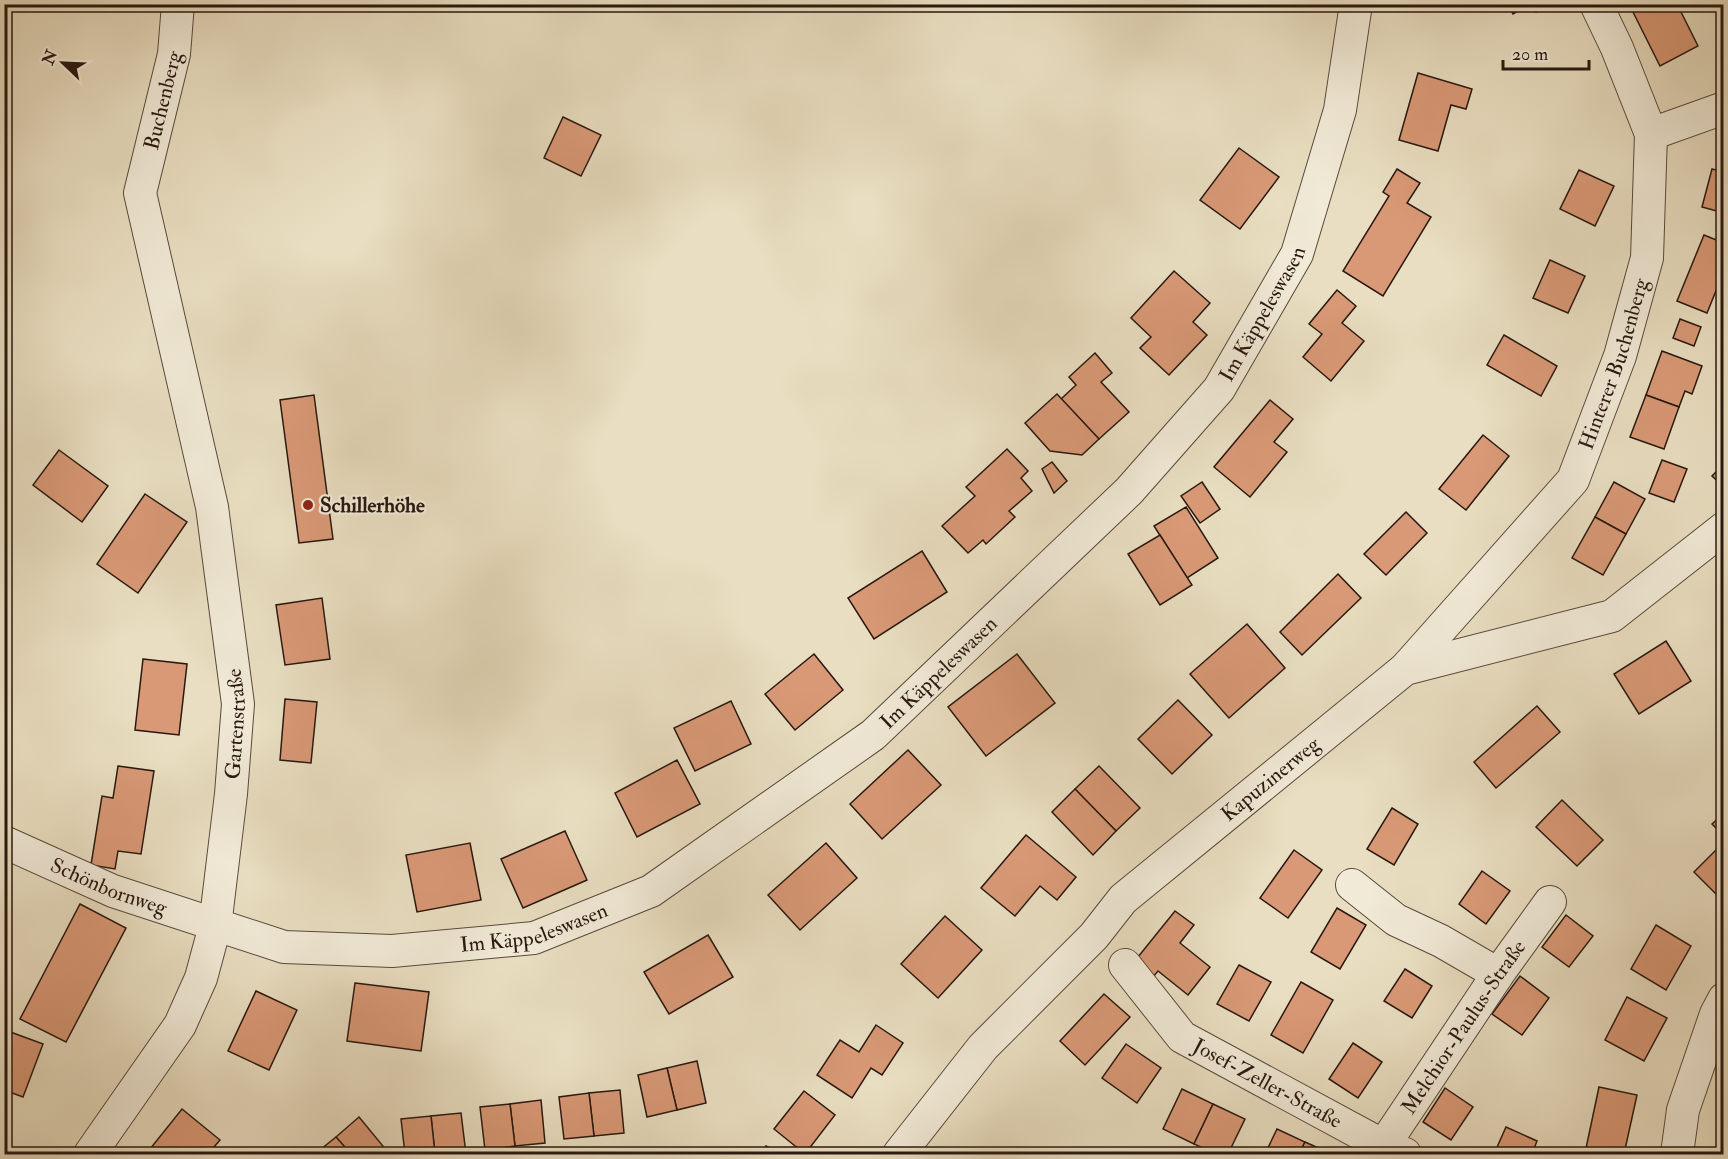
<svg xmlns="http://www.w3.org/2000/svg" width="1728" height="1159" viewBox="0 0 1728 1159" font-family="'IM FELL Double Pica',serif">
<rect width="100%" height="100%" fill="#e9dec1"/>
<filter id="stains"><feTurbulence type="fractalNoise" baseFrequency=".00333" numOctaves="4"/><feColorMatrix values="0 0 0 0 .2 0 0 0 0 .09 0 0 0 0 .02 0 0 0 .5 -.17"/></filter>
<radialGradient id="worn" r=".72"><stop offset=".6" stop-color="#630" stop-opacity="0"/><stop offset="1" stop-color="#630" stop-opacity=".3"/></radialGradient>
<g fill="#d99976" stroke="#281810" stroke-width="1.5">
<polygon points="1508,4 1530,4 1513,14"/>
<polygon points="1532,4 1550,4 1536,12"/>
<polygon points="1637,4 1677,4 1698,46 1660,66 1631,8"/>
<polygon points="1418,73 1472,89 1466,109 1451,105 1438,151 1399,140"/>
<polygon points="563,117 601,135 581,176 544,158"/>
<polygon points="1239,148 1279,177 1240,229 1200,200"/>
<polygon points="1397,169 1420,183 1407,203 1431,217 1383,296 1343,271 1389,196 1383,192"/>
<polygon points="1712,169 1724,172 1724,213 1702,207"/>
<polygon points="1579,170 1614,186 1595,226 1560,209"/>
<polygon points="1704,235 1724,243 1724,271 1707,313 1677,301"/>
<polygon points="1550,260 1585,276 1568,313 1533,298"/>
<polygon points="1174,271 1210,303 1193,322 1207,335 1169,375 1140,348 1151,337 1131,318"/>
<polygon points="1337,290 1356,306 1342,323 1364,341 1331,381 1303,357 1322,334 1309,324"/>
<polygon points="1680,319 1701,327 1694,346 1673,338"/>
<polygon points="1504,335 1557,366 1541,396 1487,365"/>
<polygon points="1662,351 1702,366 1692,394 1685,391 1679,407 1646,395"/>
<polygon points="1095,353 1112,373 1101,382 1129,412 1099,439 1061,399 1076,385 1069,377"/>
<polygon points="1057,394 1099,439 1082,455 1050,451 1025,423"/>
<polygon points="314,395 333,539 299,543 280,400"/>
<polygon points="1646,395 1679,407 1664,449 1630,437"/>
<polygon points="1270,400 1293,419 1274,442 1287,452 1250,497 1214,467"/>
<polygon points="1483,435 1509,456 1466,510 1439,489"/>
<polygon points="1007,449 1028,471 1021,478 1032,491 1009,511 1015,517 986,544 983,540 968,553 942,526 975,496 966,487"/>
<polygon points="59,450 108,486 82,522 33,485"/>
<polygon points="1662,460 1687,469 1674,502 1649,493"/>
<polygon points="1052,462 1067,481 1054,493 1042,469"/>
<polygon points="1724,464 1724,487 1712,476"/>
<polygon points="1202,482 1220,509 1200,523 1181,496"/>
<polygon points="1614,482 1645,499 1626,534 1595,517"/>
<polygon points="145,494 187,522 138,593 97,564"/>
<polygon points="1186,507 1218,558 1187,578 1154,526"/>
<polygon points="1406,512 1427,533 1386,575 1364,554"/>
<polygon points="1595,517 1626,534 1603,575 1572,558"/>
<polygon points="1160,535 1192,585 1160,605 1128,554"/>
<polygon points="922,551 947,592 874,639 848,598"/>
<polygon points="1338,574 1361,598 1302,655 1280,632"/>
<polygon points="322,598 330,659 285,665 276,605"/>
<polygon points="1247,624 1285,668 1229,718 1190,674"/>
<polygon points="1666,641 1691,681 1639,714 1614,674"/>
<polygon points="814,654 843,690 795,730 765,694"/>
<polygon points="1017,654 1055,703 986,756 948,707"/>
<polygon points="143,659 187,664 179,735 135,730"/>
<polygon points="285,699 317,702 311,763 280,760"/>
<polygon points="1178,700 1212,735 1172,774 1138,739"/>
<polygon points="731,701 751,744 695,771 674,728"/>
<polygon points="1537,706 1560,732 1496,788 1474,762"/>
<polygon points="908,750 941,785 882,839 850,804"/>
<polygon points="677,760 700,804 637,837 615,793"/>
<polygon points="118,766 154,771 141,854 118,851 115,869 91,865 102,796 113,798"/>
<polygon points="1099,766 1140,808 1116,831 1075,789"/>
<polygon points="1075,789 1116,831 1093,855 1052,812"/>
<polygon points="1562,800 1603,840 1577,866 1536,827"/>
<polygon points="1392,808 1418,824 1394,865 1367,849"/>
<polygon points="1724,813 1724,836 1712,824"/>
<polygon points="565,831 587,880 523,908 501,859"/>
<polygon points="1026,835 1076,877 1057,900 1040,886 1015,916 981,888"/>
<polygon points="1724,842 1724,900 1723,901 1694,872"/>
<polygon points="470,843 481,900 417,912 406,855"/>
<polygon points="826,843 857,878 800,930 768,895"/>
<polygon points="1294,850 1322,870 1288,918 1260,898"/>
<polygon points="1482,871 1510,891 1486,924 1459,904"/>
<polygon points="80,904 126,928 66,1042 20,1019"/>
<polygon points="1337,908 1366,925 1340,969 1311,952"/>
<polygon points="1175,911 1194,925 1180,943 1210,967 1188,995 1158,971 1153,977 1134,962"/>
<polygon points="1566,915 1593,936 1569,967 1542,947"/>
<polygon points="945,916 982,950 938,998 901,964"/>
<polygon points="1656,925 1691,946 1666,990 1631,969"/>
<polygon points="708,935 733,977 669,1014 644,972"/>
<polygon points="1239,965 1271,982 1249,1021 1217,1004"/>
<polygon points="1405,969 1432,986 1412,1018 1384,1001"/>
<polygon points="1520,976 1549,998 1522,1035 1492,1014"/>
<polygon points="1301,982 1333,1000 1303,1053 1271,1035"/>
<polygon points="355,983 429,992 421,1051 347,1041"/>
<polygon points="256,991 297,1010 269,1070 228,1051"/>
<polygon points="1104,994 1130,1017 1085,1065 1060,1041"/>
<polygon points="1627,997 1667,1018 1644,1061 1605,1040"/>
<polygon points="876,1025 903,1043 882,1075 871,1068 852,1098 817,1075 840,1040 859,1052"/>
<polygon points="5,1030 43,1044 23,1097 4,1090"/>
<polygon points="1353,1043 1382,1062 1358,1098 1329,1079"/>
<polygon points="1126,1044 1161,1068 1137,1103 1102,1078"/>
<polygon points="697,1061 706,1103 677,1110 667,1068"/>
<polygon points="667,1068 677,1110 647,1117 638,1075"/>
<polygon points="1599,1087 1637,1095 1624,1154 1585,1153"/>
<polygon points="1445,1088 1473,1107 1451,1140 1423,1122"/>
<polygon points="1182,1089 1213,1104 1194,1144 1163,1129"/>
<polygon points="620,1090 624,1133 594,1136 589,1093"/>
<polygon points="804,1091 835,1115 805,1154 774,1129"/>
<polygon points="589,1093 594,1136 564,1139 559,1097"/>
<polygon points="541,1100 545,1143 515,1146 510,1104"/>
<polygon points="510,1104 515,1146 485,1150 480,1107"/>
<polygon points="1213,1104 1245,1119 1228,1154 1216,1154 1194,1144"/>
<polygon points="182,1109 220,1140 208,1154 146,1154"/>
<polygon points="461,1113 466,1154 435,1154 431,1116"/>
<polygon points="431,1116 435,1154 405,1154 401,1119"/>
<polygon points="359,1117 387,1151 382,1154 351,1154 336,1137"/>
<polygon points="1506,1127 1537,1141 1532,1154 1494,1154"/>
<polygon points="1277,1129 1305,1142 1299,1154 1265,1154"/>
<polygon points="336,1137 351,1154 315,1154"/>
<polygon points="1305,1142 1332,1154 1299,1154"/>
<polygon points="766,1146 780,1154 760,1154"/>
</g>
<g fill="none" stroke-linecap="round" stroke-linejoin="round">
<defs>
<g id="street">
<polyline points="1651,134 1724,108"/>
<path id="s1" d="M1405,669l168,-189 47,-124 27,-98 4,-124 -34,-86 -21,-44"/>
<path id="s2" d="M4,842l109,49 171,56 108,4 142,-13 117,-47 222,-156 256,-244 90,-102 78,-135 43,-144 16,-106"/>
<polyline points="1352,885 1396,920 1441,941 1498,974"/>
<path id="s3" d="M1125,965l57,72 200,108 23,9"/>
<path id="s4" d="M90,1154l90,-129 21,-47 14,-52 16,-132 7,-90 -26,-197 -72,-314 34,-139 4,-50"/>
<path id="s5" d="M899,1154l84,-107 111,-111 29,-37 282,-230 207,-53 112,-88"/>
<path id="s6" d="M1378,1154l120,-180 52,-72"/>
<polyline points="1677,1154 1683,1110 1716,1014 1724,999"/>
</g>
</defs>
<use href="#street" stroke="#584a3c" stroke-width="34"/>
<use href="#street" stroke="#f1ead7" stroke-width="32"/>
</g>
<circle fill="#8f2418" stroke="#f1ead7" stroke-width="2" cx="308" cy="505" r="6"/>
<g text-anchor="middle" stroke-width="4.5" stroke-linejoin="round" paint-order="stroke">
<g font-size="21" fill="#281810" stroke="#f1ead7">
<text dy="7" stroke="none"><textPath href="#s4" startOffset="1102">Buchenberg</textPath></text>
<text dy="7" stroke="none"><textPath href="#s2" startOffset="1524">Im Käppeleswasen</textPath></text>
<text dy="7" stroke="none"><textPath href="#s1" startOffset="376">Hinterer Buchenberg</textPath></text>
<text dy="7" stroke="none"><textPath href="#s2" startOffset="1038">Im Käppeleswasen</textPath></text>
<text dy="7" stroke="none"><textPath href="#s4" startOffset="466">Gartenstraße</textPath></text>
<text dy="7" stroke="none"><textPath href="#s5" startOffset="530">Kapuzinerweg</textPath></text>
<text dy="7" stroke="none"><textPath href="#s2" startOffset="114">Schönbornweg</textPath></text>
<text dy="7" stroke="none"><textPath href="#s2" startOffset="552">Im Käppeleswasen</textPath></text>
<text dy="7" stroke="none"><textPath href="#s6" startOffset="153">Melchior-Paulus-Straße</textPath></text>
<text dy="7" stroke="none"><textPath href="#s3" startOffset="189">Josef-Zeller-Straße</textPath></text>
</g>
<g font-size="21" font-weight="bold" fill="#281810" stroke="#f1ead7" text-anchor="start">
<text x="320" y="512">Schillerhöhe</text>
</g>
</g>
<rect width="1728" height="1159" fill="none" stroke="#e9dec1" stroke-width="24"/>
<rect x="6" y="6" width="1716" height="1147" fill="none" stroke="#281810" stroke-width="3"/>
<rect x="12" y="12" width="1704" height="1135" fill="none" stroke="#281810" stroke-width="1.5"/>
<g transform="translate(63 63) rotate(293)" stroke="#f1ead7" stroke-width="4.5" paint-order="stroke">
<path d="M0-4.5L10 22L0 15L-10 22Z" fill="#281810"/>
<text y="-9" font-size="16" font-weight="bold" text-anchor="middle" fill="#281810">N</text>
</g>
<path d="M1503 60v9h86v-9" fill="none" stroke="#281810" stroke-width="3"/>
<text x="1512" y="60" font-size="18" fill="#281810" stroke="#f1ead7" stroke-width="4.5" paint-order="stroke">20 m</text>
<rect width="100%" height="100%" filter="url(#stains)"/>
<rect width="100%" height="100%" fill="url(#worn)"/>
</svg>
